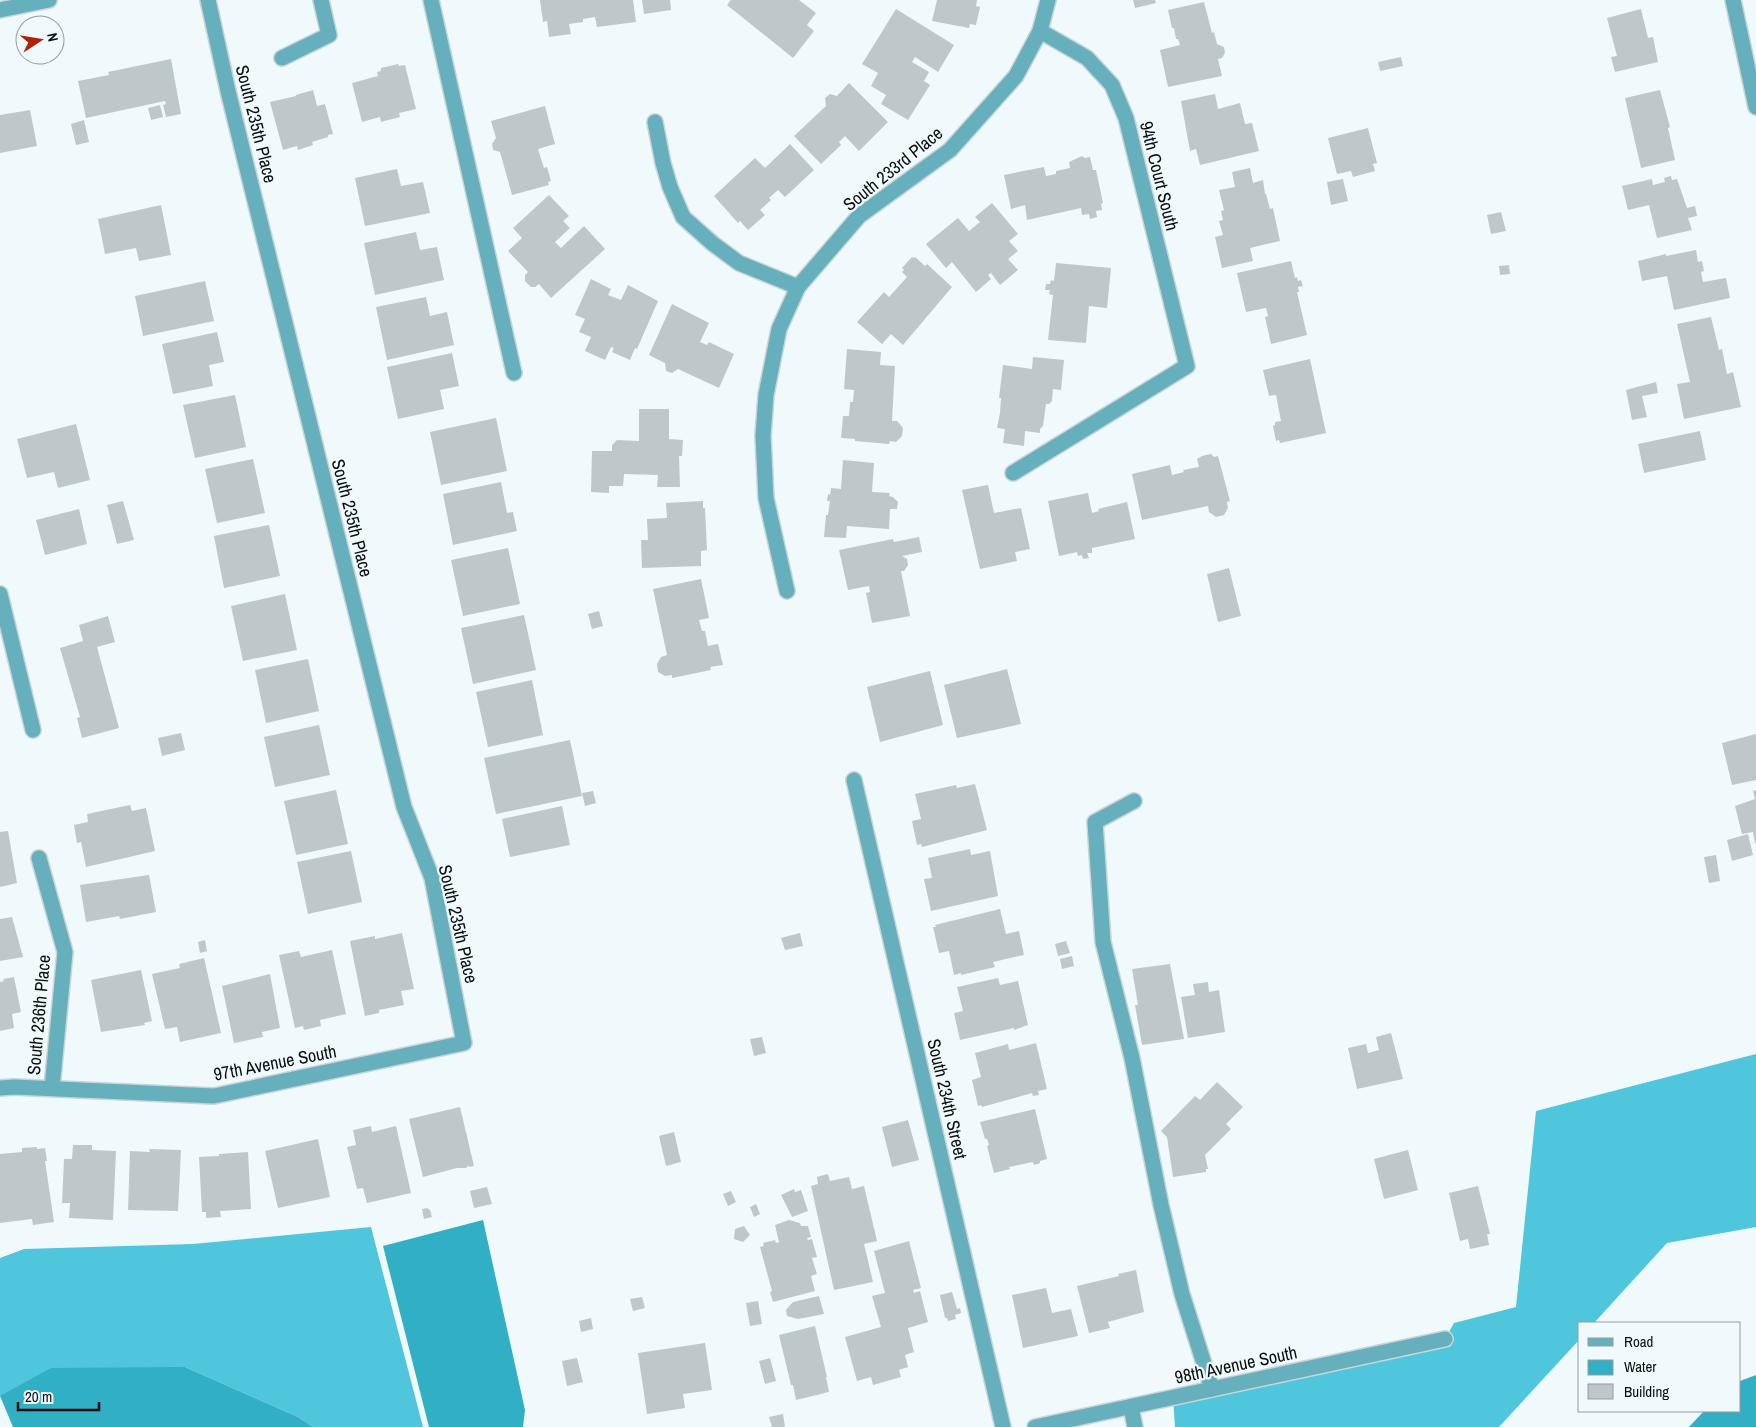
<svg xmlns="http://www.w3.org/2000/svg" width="1756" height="1427" viewBox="0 0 1756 1427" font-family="'Archivo Narrow',sans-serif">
<rect width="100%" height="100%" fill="#f0fafc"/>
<g fill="#4fc6dc">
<polygon points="1756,1054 1756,1227 1667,1243 1594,1323 1580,1323 1580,1339 1499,1427 1175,1427 1173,1398 1445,1339 1454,1323 1516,1307 1536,1111"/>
<polygon points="371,1227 423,1427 313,1427 298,1417 185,1367 0,1396 0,1258 24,1249 193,1244"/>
</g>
<g fill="#31afc5">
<polygon points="483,1220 525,1410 523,1427 429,1427 383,1246"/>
<polygon points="185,1367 298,1417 313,1427 13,1427 0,1396 51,1368"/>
<polygon points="1756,1375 1756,1427 1689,1427 1704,1411 1740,1411 1740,1381"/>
</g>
<g fill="#bec8ca">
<polygon points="540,0 633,0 636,22 597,27 595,17 583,19 583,22 569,24 571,34 549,37 547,21 543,22"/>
<polygon points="642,0 670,0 671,10 644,14"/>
<polygon points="731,0 799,0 816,13 807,25 814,31 793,58 727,5"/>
<polygon points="937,0 977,0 976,6 980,7 976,25 970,24 969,28 932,21"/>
<polygon points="1133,0 1155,0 1156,3 1135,8"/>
<polygon points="1204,2 1212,33 1214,32 1217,44 1224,47 1225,53 1222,58 1218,59 1222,76 1168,87 1160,50 1180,45 1178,39 1176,39 1174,28 1172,28 1168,10"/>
<polygon points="896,9 954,45 938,72 915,57 912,62 929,72 924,81 930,85 908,120 881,104 886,95 871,86 878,73 862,64"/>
<polygon points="1641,9 1648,38 1653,37 1658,62 1615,72 1611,57 1617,56 1607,18"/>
<polygon points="1401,57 1403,66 1380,71 1378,62"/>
<polygon points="171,59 181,114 166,117 163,105 166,104 165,101 86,118 78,81 109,75 108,72"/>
<polygon points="398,64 399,66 405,65 416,109 399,113 400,117 381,122 380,117 362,122 352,83 378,76 377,72 381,71 381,68"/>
<polygon points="849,83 888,122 859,151 845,136 839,142 841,145 821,164 794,136 826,106 825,98 830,94 837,96"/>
<polygon points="313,90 317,106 325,104 333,134 328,135 328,137 312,142 313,145 298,150 297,146 283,150 270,102 296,96 296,95"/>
<polygon points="1660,90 1670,127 1668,128 1675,160 1641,168 1625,98"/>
<polygon points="1215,94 1218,109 1240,103 1245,124 1252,123 1259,151 1200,165 1196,149 1190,151 1181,101"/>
<polygon points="160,105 163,117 151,120 148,108"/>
<polygon points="545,106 555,144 538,149 544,168 547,167 551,181 548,182 549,185 512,195 500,152 493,150 492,144 496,138 491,121"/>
<polygon points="30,110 37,146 0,153 0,115"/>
<polygon points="84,120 89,142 76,145 71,124"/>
<polygon points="1368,128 1377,163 1373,164 1375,171 1353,177 1351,171 1337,174 1328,138"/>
<polygon points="790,144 814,170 785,197 778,190 769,198 771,200 760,210 765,215 748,230 740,221 738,223 714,196 755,158 765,168"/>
<polygon points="1082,156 1085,158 1090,157 1093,170 1096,170 1103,203 1101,204 1102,210 1096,211 1097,217 1090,219 1089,214 1082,215 1081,208 1027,220 1025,205 1011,209 1004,175 1044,167 1046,176 1056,174 1056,171 1070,168 1069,162"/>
<polygon points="1250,168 1253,183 1263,180 1265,194 1266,194 1270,209 1273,208 1280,241 1250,248 1253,261 1222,268 1215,237 1223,235 1219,221 1223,220 1221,211 1224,210 1219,190 1235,187 1232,172"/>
<polygon points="397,169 401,186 423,182 430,213 365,226 355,178"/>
<polygon points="1671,176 1672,180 1677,179 1687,208 1695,206 1697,216 1688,218 1692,230 1657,238 1649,205 1628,210 1622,186 1652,179 1653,185 1665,182 1664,178"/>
<polygon points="1343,179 1348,201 1331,205 1327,182"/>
<polygon points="549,195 569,216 563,221 570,228 555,242 561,248 584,226 605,249 551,298 539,284 535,287 531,287 525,281 525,275 528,272 508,251 522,238 513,228"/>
<polygon points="992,203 1018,234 1009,241 1018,251 1008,259 1018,270 1000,285 991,273 988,275 991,279 976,292 952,262 946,268 926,244 958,218 969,231 980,222 975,217"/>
<polygon points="161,205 171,255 139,261 136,248 105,254 98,219"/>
<polygon points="1501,212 1506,231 1491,234 1487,215"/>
<polygon points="416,232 420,250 437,247 444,280 375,295 364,243"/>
<polygon points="1696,250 1698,262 1702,261 1704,271 1701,272 1703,282 1726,278 1730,298 1674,310 1667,276 1642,281 1638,261 1666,254 1666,256"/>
<polygon points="912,257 914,258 915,257 925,266 927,264 952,287 903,345 891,334 882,344 857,322 884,292 889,297 907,277 902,272 904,270 902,268"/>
<polygon points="1291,261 1295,278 1297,277 1298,281 1301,280 1303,286 1298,287 1299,292 1297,292 1307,335 1271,344 1265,317 1268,316 1266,308 1246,312 1237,273"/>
<polygon points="1056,263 1111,268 1107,308 1089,306 1086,343 1048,340 1053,295 1049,294 1050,290 1045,290 1046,284 1050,284 1051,280 1054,281"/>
<polygon points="1509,265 1510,274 1500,275 1499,266"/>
<polygon points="591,279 611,289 608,295 621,300 628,285 658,301 637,349 635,348 630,360 612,352 614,348 611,347 605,360 585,351 591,337 579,332 585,319 575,315"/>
<polygon points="205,281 214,321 143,336 135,296"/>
<polygon points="426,297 430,316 447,312 454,345 387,360 376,307"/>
<polygon points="672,304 709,323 700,342 707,345 709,342 734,354 719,388 678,369 672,373 666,371 665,363 649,355"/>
<polygon points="1711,317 1719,350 1722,349 1727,374 1733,372 1741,407 1684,419 1677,384 1690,382 1677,324"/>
<polygon points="217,332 224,362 209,365 213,386 173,394 162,344"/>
<polygon points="847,349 881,352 880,365 895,366 892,421 897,421 903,428 902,436 896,442 890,441 889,444 855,441 855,439 841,438 843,416 849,416 850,402 853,402 854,390 844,389"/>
<polygon points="452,353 459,386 440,390 444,409 398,419 387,367"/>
<polygon points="1033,357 1064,360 1061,390 1053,389 1052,401 1049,404 1046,404 1043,426 1040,429 1040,433 1025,431 1024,446 1003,443 1005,429 997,428 1000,413 1001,398 999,398 1003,365 1032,369"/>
<polygon points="1310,359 1326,433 1280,443 1279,440 1276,441 1273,426 1275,425 1275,422 1281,421 1276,395 1269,396 1263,370"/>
<polygon points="1656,382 1658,393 1642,396 1647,417 1632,420 1626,390"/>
<polygon points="235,395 246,447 195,458 183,405"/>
<polygon points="639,409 669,409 669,439 683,440 682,456 679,456 680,487 657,487 658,475 624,474 623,486 609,486 609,493 591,492 592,451 612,451 612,445 617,440 639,441"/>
<polygon points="496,418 507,471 441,485 430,432"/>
<polygon points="76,424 90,480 58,488 54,472 27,478 17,439"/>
<polygon points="1700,431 1706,460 1644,473 1638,444"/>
<polygon points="1211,454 1214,457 1218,456 1230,501 1227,502 1228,508 1224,515 1216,517 1209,512 1208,506 1142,520 1132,474 1170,465 1172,475 1184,472 1183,470 1199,467 1197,459 1202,456"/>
<polygon points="253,459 265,513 217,523 205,469"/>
<polygon points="843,460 874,463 872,492 890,493 889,496 893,497 898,502 897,509 890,509 889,529 847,526 846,538 824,537 826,515 828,515 830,501 827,501 828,494 830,495 831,488 841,489"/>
<polygon points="501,482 507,513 513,512 517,531 453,545 443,494"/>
<polygon points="988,485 994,513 1021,508 1030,549 1015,552 1017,561 980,569 962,490"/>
<polygon points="1088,493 1092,513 1099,511 1098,509 1127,502 1135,539 1092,548 1092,553 1087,553 1089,558 1083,559 1082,555 1078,556 1077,552 1059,556 1048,501"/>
<polygon points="123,501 134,540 117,544 107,505"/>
<polygon points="703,501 703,508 705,508 707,550 701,551 701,566 642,568 641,540 648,540 647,519 667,518 666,503"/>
<polygon points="79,509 87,544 45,555 36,520"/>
<polygon points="269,525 280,576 224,588 214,536"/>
<polygon points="919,537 922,552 902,556 907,559 908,565 904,571 901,571 910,616 872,623 866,593 870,592 869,586 848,590 839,550 893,539 894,542"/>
<polygon points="508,548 520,604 463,616 451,560"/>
<polygon points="1229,568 1241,616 1218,622 1207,574"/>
<polygon points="701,579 709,618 699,620 702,631 705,631 708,646 718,644 723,665 710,667 711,670 672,678 672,675 665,676 658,672 657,664 661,657 667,655 653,589"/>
<polygon points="285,594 297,650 243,661 231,606"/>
<polygon points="599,611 603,626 592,629 588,614"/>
<polygon points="524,615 536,670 473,684 461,628"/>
<polygon points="108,616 115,642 97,647 119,728 82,738 77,718 80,717 60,648 83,641 79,625"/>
<polygon points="308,659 319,711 266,723 255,670"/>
<polygon points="1007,669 1021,724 957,738 944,685"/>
<polygon points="930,671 943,725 880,742 867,687"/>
<polygon points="532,680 543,735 488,747 476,692"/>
<polygon points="319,725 330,775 275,787 264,737"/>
<polygon points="181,733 185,750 162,756 158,738"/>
<polygon points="1756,734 1756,780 1732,785 1722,743"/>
<polygon points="570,740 582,796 496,814 484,758"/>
<polygon points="975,784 987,830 922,847 921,844 917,845 912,821 921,819 915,794 956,785 957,788"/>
<polygon points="336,790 348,844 296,855 284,801"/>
<polygon points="1756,790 1756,843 1755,843 1753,832 1742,834 1735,806 1755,799 1753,791"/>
<polygon points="593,791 596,803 585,806 582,793"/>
<polygon points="130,805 132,811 146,808 155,851 86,867 81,842 77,843 74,825 88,822 87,814"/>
<polygon points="562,806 570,845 510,857 502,819"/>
<polygon points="8,831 17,883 0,887 0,832"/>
<polygon points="1748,834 1753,855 1732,861 1727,840"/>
<polygon points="970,849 971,855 990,851 998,896 931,911 924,879 932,878 928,858"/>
<polygon points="351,851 362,902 308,914 297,862"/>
<polygon points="1716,855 1720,881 1709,883 1704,857"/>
<polygon points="149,875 156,912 120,919 119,916 86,922 80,885"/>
<polygon points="1000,909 1006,934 1019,931 1024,955 993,962 995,967 961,975 961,973 954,975 949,951 939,953 933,927 936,927 935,925"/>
<polygon points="12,917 23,957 0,961 0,919"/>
<polygon points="402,933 414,989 401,991 404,1005 379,1010 379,1013 365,1016 350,941 375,936 375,939"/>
<polygon points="800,933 803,946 785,950 781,938"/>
<polygon points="205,940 207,951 200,953 198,942"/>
<polygon points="1066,941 1070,953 1058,956 1055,944"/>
<polygon points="332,950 346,1014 320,1020 321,1026 304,1030 303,1026 295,1028 279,955 299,951 301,957"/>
<polygon points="1072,956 1074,966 1062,969 1060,959"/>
<polygon points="204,958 221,1033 180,1042 177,1027 165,1029 152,974 180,968 179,964"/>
<polygon points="1170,964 1184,1039 1142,1045 1135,1005 1138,1005 1132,969"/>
<polygon points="141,970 152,1021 144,1023 145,1025 101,1032 91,980"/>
<polygon points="270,974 280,1028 262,1032 263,1037 234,1043 222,986"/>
<polygon points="14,977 21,1012 12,1014 14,1028 0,1031 0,982 4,981 3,979"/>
<polygon points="998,978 1000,985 1018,981 1028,1025 1014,1030 1014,1028 960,1040 954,1013 963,1011 957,987"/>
<polygon points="1208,982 1209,992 1219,990 1225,1032 1188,1038 1181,997 1195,995 1193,984"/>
<polygon points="1391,1033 1403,1079 1357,1089 1348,1048 1366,1044 1368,1053 1379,1050 1376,1037"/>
<polygon points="762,1037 766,1053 754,1056 750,1039"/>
<polygon points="1036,1043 1047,1089 1038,1091 1039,1095 1033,1096 1032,1093 982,1107 981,1105 978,1106 972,1080 981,1077 975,1053 1008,1044 1009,1050"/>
<polygon points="1217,1082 1243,1107 1226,1124 1231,1129 1205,1155 1208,1169 1206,1169 1206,1172 1173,1177 1167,1137 1161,1131 1195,1096 1200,1100"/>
<polygon points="460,1107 474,1166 469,1167 469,1165 466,1168 457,1168 423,1177 409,1119"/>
<polygon points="1035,1109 1047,1159 1040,1161 1040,1163 1034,1165 1033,1162 1009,1167 1010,1169 994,1173 987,1146 989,1145 987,1139 985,1139 980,1122"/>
<polygon points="908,1120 919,1160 892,1167 882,1127"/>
<polygon points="371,1126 372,1132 396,1126 411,1193 367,1203 363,1188 357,1189 347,1147 356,1145 353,1130"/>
<polygon points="674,1132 681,1162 666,1166 659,1136"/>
<polygon points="318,1139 330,1197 278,1208 265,1151"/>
<polygon points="73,1145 92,1145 92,1150 116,1151 113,1220 69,1218 70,1203 62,1203 64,1159 72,1159"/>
<polygon points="37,1147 37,1149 45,1148 47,1161 45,1161 54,1222 33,1225 32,1219 0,1223 0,1154 22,1152 22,1148"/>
<polygon points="149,1149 181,1150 178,1211 128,1210 130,1151 150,1152"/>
<polygon points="1408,1150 1418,1190 1384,1199 1374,1159"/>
<polygon points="248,1152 251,1209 220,1211 221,1217 206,1218 206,1212 202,1212 199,1157 219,1156 219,1154"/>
<polygon points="828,1174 830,1181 849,1177 852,1189 864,1186 877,1241 864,1244 873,1282 834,1290 811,1186 818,1184 817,1177"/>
<polygon points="1478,1186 1490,1234 1487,1234 1489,1245 1470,1249 1468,1239 1460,1241 1449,1193"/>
<polygon points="487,1187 492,1204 474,1208 470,1191"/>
<polygon points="794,1189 795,1192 801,1190 808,1211 792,1217 781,1195"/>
<polygon points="731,1191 736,1202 728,1206 723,1194"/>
<polygon points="756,1204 760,1214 754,1217 750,1207"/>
<polygon points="427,1208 430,1210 432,1217 424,1219 422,1209"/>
<polygon points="789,1220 800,1223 801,1226 808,1226 811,1237 807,1238 808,1240 812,1239 817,1257 812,1258 817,1274 811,1276 815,1291 773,1302 770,1292 772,1291 760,1247 764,1246 763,1243 775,1240 776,1243 779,1242 775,1225"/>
<polygon points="744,1226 750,1235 743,1242 734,1239 735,1229"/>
<polygon points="909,1241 921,1288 913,1290 914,1293 920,1291 928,1322 908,1328 914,1352 905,1355 908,1367 899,1370 901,1377 873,1385 871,1377 857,1381 845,1337 881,1327 872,1296 885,1293 874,1251"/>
<polygon points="1136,1270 1144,1312 1108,1322 1110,1328 1089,1333 1077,1286 1119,1276 1118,1274"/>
<polygon points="1046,1288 1052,1313 1071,1309 1078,1336 1023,1348 1012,1295"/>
<polygon points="952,1292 957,1309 960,1308 961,1313 955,1315 956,1319 948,1321 947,1318 945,1318 940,1295"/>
<polygon points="819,1296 824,1314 798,1319 787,1316 786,1310 793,1302"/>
<polygon points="642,1297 645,1308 633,1311 630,1299"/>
<polygon points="758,1301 762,1324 750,1326 746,1303"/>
<polygon points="591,1318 593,1329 581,1332 579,1321"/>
<polygon points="815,1326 827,1377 826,1377 829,1392 796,1400 793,1385 791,1385 779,1335"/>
<polygon points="705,1343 712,1390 683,1394 685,1408 647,1414 638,1353"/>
<polygon points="577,1358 583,1382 567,1386 562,1361"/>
<polygon points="770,1358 776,1381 765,1384 759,1361"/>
<polygon points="783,1414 785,1427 772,1427 769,1417"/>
</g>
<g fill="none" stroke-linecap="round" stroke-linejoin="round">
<defs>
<g id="minor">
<polyline points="431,0 514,373"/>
<polyline points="1733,0 1756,107"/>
<polyline points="0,10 49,0"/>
<polyline points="282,58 329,35 321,0"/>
<polyline points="655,122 663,163 670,187 683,217 712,243 739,263 798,287"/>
<polyline points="1013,473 1187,366 1126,118 1112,85 1087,58 1040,31"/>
<polyline points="787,591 766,498 763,436 766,395 779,329 798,287 859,216 950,150 1016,76 1040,31 1048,0"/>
<polyline points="0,594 33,730"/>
<polyline points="854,780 1003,1427"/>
<polyline points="1134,801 1095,822 1103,942 1132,1058 1161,1205 1182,1294 1212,1389"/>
<polyline points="39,858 65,952 52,1088"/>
<polyline points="0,1088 14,1087 214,1096 464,1043 432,878 404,807 228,91 208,0"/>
<polyline points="1131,1407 1135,1427"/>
<polyline points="1035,1427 1445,1339"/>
</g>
</defs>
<use href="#minor" stroke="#cbd4d6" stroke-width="18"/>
<use href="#minor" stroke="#66b0be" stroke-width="15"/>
</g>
<g text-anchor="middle" stroke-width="4.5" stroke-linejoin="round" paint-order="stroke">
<g font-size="18" fill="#0a0e0e" stroke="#f0fafc">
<text transform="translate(256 124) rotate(76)" y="6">South 235th Place</text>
<text transform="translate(893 169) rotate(-39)" y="6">South 233rd Place</text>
<text transform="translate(1159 176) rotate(76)" y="6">94th Court South</text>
<text transform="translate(352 518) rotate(76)" y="6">South 235th Place</text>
<text transform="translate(458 924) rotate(77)" y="6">South 235th Place</text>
<text transform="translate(39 1015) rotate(-85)" y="6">South 236th Place</text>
<text transform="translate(275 1063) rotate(-11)" y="6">97th Avenue South</text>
<text transform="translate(947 1099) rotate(77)" y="6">South 234th Street</text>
<text transform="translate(1236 1365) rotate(-12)" y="6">98th Avenue South</text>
</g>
</g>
<rect x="1578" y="1322" width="162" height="90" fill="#f0fafc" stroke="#949c9d"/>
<rect x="1588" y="1338" width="25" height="8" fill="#66b0be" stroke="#949c9d"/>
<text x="1624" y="1347" font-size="15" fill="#0a0e0e">Road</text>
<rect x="1588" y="1360" width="25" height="15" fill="#31afc5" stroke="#949c9d"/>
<text x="1624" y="1372" font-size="15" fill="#0a0e0e">Water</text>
<rect x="1588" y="1384" width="25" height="15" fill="#bec8ca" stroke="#949c9d"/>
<text x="1624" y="1397" font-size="15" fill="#0a0e0e">Building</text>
<g transform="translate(40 40) rotate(78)"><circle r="24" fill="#f0fafc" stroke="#949c9d"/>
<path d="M0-4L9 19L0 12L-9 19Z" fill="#af2208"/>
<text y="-8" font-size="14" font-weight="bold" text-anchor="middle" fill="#0a0e0e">N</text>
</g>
<path d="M18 1402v8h81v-8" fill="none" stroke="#0a0e0e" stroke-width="2.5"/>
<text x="25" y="1402" font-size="15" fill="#0a0e0e" stroke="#f0fafc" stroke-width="4" paint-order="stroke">20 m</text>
</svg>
